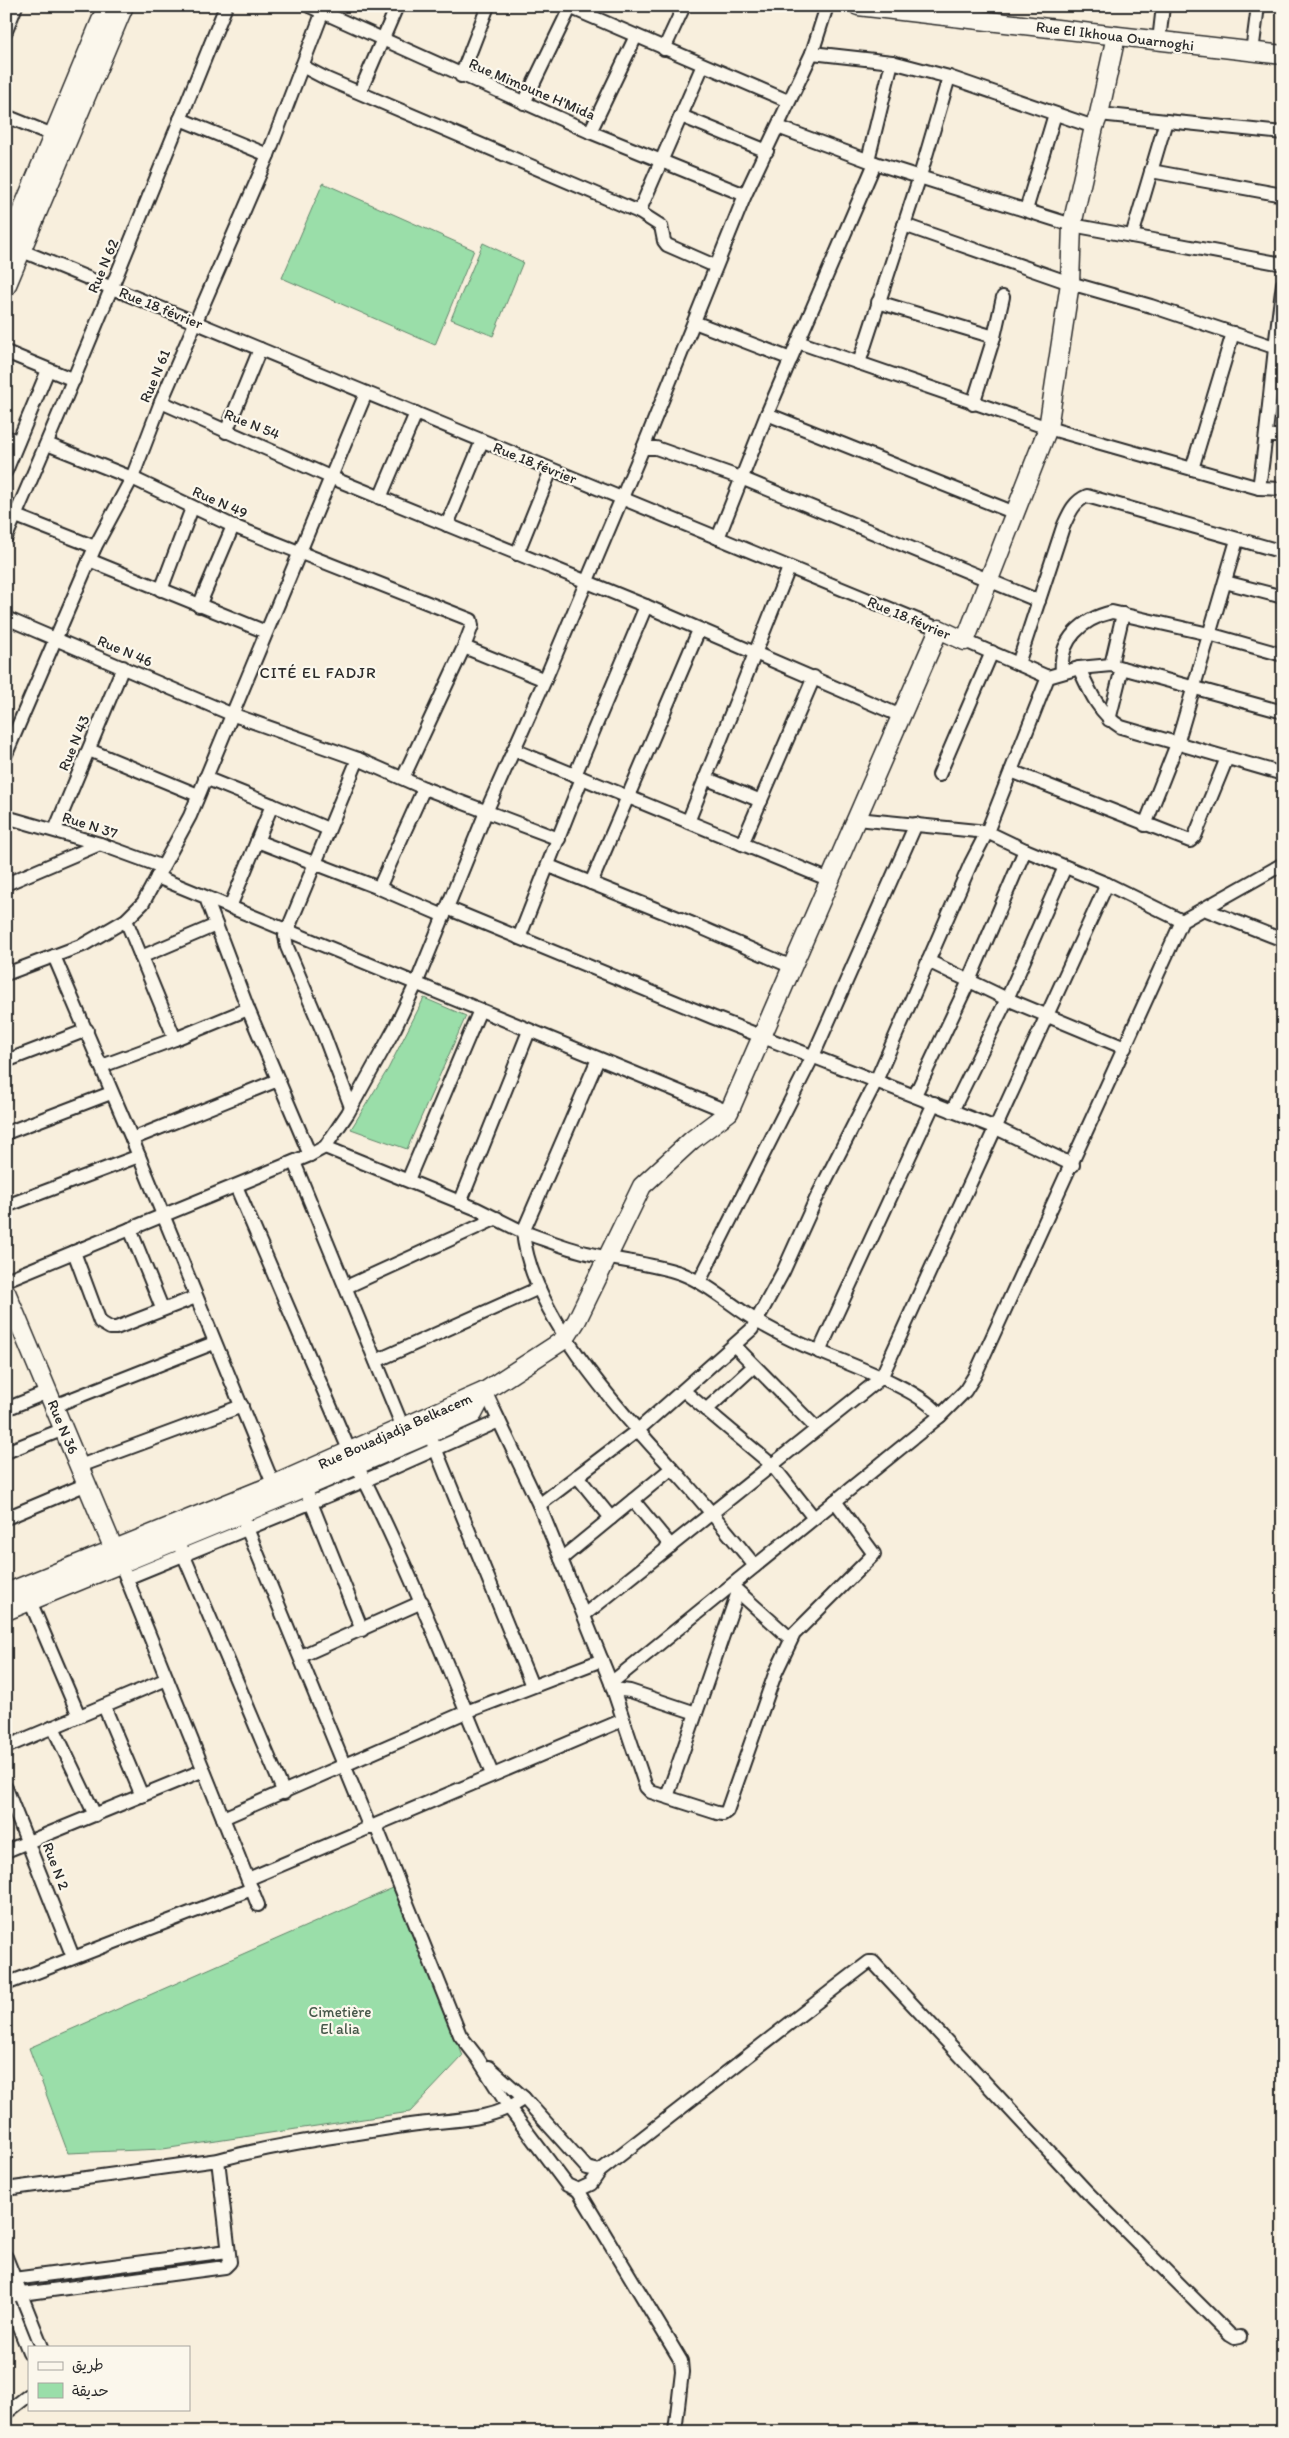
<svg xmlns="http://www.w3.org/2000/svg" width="1289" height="2438" viewBox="0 0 1289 2438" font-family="Itim,'Playpen Sans Arabic',sans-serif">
<rect width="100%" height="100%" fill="#f8efdd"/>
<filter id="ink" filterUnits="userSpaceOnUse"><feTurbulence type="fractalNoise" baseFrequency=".02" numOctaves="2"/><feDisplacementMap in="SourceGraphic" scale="10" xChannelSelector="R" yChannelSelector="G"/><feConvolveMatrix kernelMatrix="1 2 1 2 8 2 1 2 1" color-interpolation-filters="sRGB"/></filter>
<g filter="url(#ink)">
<g fill="#9adea9" stroke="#62846a">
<polygon points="323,183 474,250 435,345 282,278"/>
<polygon points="483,243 523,262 493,336 451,319"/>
<polygon points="424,998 466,1016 407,1149 351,1129 388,1069"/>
<polygon points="393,1888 463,2056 410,2112 163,2149 68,2153 29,2048"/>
</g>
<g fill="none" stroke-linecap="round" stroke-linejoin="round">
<defs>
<g id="street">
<polyline points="309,6 590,132 745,195"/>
<polyline points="567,6 788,101"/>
<polyline points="6,31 16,6"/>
<polyline points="1159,41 1163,6"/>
<polyline points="664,49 684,6"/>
<polyline points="1252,52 1258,6"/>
<polyline points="812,53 892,62 949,77 1094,127"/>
<polyline points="302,66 327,79 639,212 661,226 664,241 667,245 715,266"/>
<polyline points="461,76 488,6"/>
<polyline points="360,92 397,6"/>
<polyline points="524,103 570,8"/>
<polyline points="1099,114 1283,133"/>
<polyline points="6,116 53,135"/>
<polyline points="681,116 767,151"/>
<polyline points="180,119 268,155"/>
<polyline points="778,127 875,163 1072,225 1283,264"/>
<polyline points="590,132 636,36"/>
<polyline points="868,160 892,62"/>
<polyline points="1151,171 1283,195"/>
<polyline points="1026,210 1055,114"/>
<polyline points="639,212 703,65"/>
<polyline points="904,225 1070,283 1151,306 1274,347"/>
<polyline points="1132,236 1166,121"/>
<polyline points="15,248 939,629"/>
<polyline points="878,302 994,337"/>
<polyline points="694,322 791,359"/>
<polyline points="798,342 1048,428 1259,488 1283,489"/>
<polyline points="6,352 74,380"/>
<polyline points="859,363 920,176 949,77"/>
<polyline points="161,402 330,477 646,606 901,716"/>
<polyline points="973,404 994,337 1003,297"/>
<polyline points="767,414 1015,513"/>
<polyline points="226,432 260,349"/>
<polyline points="1267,436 1283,436"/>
<polyline points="6,437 18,441"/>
<polyline points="47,444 132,478 233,526 471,620 472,626 464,647 403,778"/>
<polyline points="643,448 656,448 741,478 1039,601"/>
<polyline points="1192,469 1233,333"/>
<polyline points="6,471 48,370"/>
<path d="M1259,488c10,-68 14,-136 24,-204"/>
<polyline points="380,498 416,413"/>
<polyline points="16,516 95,547"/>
<polyline points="447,525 482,441"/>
<path d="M6,537c77,-176 148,-353 220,-531"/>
<polyline points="718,538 767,414 875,163"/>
<polyline points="517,554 551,470"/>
<polyline points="89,560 266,632"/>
<polyline points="1225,582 1283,597"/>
<polyline points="161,590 192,508"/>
<polyline points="199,606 233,526"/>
<polyline points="6,618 231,714 358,759 424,788 559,839"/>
<polyline points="965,641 1048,677"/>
<polyline points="464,647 545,680"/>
<path d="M1018,664l45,-137c6,-13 10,-25 24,-31l196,56"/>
<polyline points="1111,665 1123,614"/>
<path d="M1079,668c10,22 20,46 42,59l162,47"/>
<path d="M1062,671c-3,-31 20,-52 50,-59l97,22 74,21"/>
<polyline points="1109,720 1122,668"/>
<polyline points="89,750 198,795"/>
<polyline points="514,750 830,880"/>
<polyline points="6,754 95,547 132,478 161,402 268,155 325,6"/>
<polyline points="1011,771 1190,841 1195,836 1227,758"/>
<polyline points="575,775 646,606"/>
<polyline points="939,775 992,652"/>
<polyline points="205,778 272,805"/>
<polyline points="705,778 761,801"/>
<polyline points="6,817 100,844 163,867"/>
<polyline points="857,819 987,832 1025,850 1107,884 1182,921"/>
<polyline points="688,822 789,568"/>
<polyline points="1145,825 1177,744 1237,540"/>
<polyline points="55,830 123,667"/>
<polyline points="257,841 379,888 444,916"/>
<polyline points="742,844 814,677"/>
<polyline points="549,866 693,924 792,967"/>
<polyline points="157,877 729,1112"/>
<polyline points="591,883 699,630"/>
<polyline points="6,884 100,844"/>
<polyline points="379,888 424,788"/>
<polyline points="206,898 248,1009 310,1155"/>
<polyline points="230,907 272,805 328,829"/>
<polyline points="447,908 712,1017 996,1128 1073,1165"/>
<polyline points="1204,909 1283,940"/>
<polyline points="126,920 175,1039"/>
<polyline points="519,938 582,778"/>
<polyline points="54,956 132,1139 276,1491"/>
<polyline points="141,957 216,925"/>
<polyline points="928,961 1007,999 1125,1048"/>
<polyline points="6,974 83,945 126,920 143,903 190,816 366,393"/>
<path d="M598,1059l-75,173c21,7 43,16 64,21 30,8 64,10 93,20 32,12 57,38 87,54 16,9 33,17 51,24 28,12 107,40 122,65l-329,267"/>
<polyline points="6,1061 87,1030"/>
<polyline points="102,1066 175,1039 248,1009"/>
<polyline points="915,1095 969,981 1025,850"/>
<polyline points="351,1107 322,1030 287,947 285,936 358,759"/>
<polyline points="952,1111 1007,999 1065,867"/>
<polyline points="6,1133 111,1093"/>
<polyline points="132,1139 278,1080"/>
<path d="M325,1147l152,62 46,23c9,87 101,183 158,246 26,29 50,58 74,88"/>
<polyline points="294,1162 406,1435"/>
<polyline points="408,1180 480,1010"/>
<path d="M236,1186l114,266c55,104 97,214 142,322"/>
<polyline points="460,1203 529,1031"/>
<polyline points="6,1206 139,1156"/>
<polyline points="130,1229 162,1308"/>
<polyline points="74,1252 100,1322 110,1328 116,1328 196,1297"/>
<polyline points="6,1280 310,1155 325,1147 348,1113 395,1028 416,984 486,812 545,680 643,448 745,195 812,53 827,6"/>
<polyline points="699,1282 813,1056 916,824"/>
<polyline points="346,1287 497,1218"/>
<polyline points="735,1346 817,1429"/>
<polyline points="819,1352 934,1103"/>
<polyline points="376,1361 539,1288"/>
<polyline points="485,1391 539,1505 561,1559 611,1683 646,1787 651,1792 717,1813 723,1814 727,1811 775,1674 794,1634 874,1554 835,1501"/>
<polyline points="684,1391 772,1465 814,1518"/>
<polyline points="54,1406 214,1343"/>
<polyline points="6,1409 48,1392"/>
<polyline points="706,1410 754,1366"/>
<polyline points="940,1416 965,1391 975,1375 1182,921 1283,864"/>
<polyline points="433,1443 532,1686"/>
<polyline points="6,1452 64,1429"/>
<polyline points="80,1466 242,1406"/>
<polyline points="577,1476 611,1518"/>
<polyline points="308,1495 362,1630"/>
<polyline points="633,1500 671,1546"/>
<polyline points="539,1505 638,1430 752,1329 783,1272 816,1199 876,1081 971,863 987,832 1048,677 1079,668 1111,665 1283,712"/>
<polyline points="6,1518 87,1484"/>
<polyline points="244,1521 370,1828"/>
<polyline points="181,1549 284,1793"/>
<polyline points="561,1559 672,1468"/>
<polyline points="124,1572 258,1905"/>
<polyline points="127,1578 366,1480 499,1421"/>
<polyline points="733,1587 791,1639"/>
<polyline points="30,1601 79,1716"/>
<polyline points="584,1615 881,1378 1107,884"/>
<polyline points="301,1656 422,1602"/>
<polyline points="613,1689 630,1691 696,1713"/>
<polyline points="104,1706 142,1796"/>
<polyline points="53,1727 95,1815"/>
<polyline points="6,1747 167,1679"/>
<polyline points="6,1788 73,1957"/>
<polyline points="667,1797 738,1592"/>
<polyline points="223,1818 466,1712 602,1660"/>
<polyline points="376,1826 460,2035 477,2057 510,2109 567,2185 578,2190 591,2184 600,2171 835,1988 869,1962 873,1962 1088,2193 1230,2335 1235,2338 1240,2337"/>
<polyline points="6,1851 204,1770"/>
<polyline points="248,1879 623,1720"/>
<polyline points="6,1984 252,1889"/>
<polyline points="489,2067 524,2098 587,2168 600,2171"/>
<path d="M218,2160c63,-17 128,-25 192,-35 39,-6 81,-2 114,-27"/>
<polyline points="6,2189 218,2160 230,2262 225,2267 7,2296"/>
<polyline points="578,2190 681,2361 682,2372 675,2432"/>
<polyline points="6,2257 42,2347"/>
<polyline points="6,2280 228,2251"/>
<polyline points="6,2295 29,2352"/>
<polyline points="6,2413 29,2395"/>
</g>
<g id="secondary">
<polyline points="858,6 1283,55"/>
<polyline points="6,249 107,6"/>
<polyline points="6,287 124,6"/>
<polyline points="6,1292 118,1559"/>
<polyline points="6,1593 273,1485 485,1391 565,1339 577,1320 642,1186 692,1140 729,1112 939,629 965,641 1048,428 1070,283 1072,225 1094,127 1099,114 1116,36"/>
<polyline points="6,1611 292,1493 429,1434 473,1414 485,1391"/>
</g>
</defs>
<use href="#street" stroke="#2b2b2b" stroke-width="16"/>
<use href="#secondary" stroke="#2b2b2b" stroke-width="21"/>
<use href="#street" stroke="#fbf7ec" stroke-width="12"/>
<use href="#secondary" stroke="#fbf7ec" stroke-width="18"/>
</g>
</g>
<g text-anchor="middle" stroke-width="4.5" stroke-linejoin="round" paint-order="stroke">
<g font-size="15" fill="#2b2b2b" stroke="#fbf7ec">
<text transform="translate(1115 36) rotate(7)" y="5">Rue EI Ikhoua Ouarnoghi</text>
<text transform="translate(532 89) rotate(23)" y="5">Rue Mimoune H'Mida</text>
<text transform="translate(103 266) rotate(-67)" y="5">Rue N 62</text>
<text transform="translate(161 308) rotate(22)" y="5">Rue 18 février</text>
<text transform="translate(155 376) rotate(-67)" y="5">Rue N 61</text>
<text transform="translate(252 424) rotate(22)" y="5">Rue N 54</text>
<text transform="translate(535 463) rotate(22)" y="5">Rue 18 février</text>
<text transform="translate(220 502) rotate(24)" y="5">Rue N 49</text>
<text transform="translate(909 618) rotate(23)" y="5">Rue 18 février</text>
<text transform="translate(125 651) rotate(23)" y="5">Rue N 46</text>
<text transform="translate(74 743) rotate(-67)" y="5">Rue N 43</text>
<text transform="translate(90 825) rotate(18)" y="5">Rue N 37</text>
<text transform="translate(63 1427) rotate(67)" y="5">Rue N 36</text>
<text transform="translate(395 1431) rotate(-24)" y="5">Rue Bouadjadja Belkacem</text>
<text transform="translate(56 1866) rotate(69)" y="5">Rue N 2</text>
</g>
<g font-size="15" fill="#47584a" stroke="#fbf7ec">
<text x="340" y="2017">Cimetière<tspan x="340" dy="17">El alia</tspan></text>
</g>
<g font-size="16" letter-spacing="1" fill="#2b2b2b" stroke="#fbf7ec">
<text x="318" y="678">CITÉ EL FADJR</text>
</g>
</g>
<rect width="1289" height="2438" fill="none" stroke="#fbf7ec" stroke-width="25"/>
<rect x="12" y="12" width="1264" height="2413" fill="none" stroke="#2b2b2b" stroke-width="2" filter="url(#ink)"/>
<rect x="28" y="2346" width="162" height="65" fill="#fbf7ec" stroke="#a8a59f"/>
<rect x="38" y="2362" width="25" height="8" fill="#fbf7ec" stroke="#a8a59f"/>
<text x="72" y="2370" font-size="15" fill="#2b2b2b">طريق</text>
<rect x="38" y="2383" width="25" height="15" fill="#9adea9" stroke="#a8a59f"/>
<text x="72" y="2396" font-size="15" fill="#2b2b2b">حديقة</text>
</svg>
